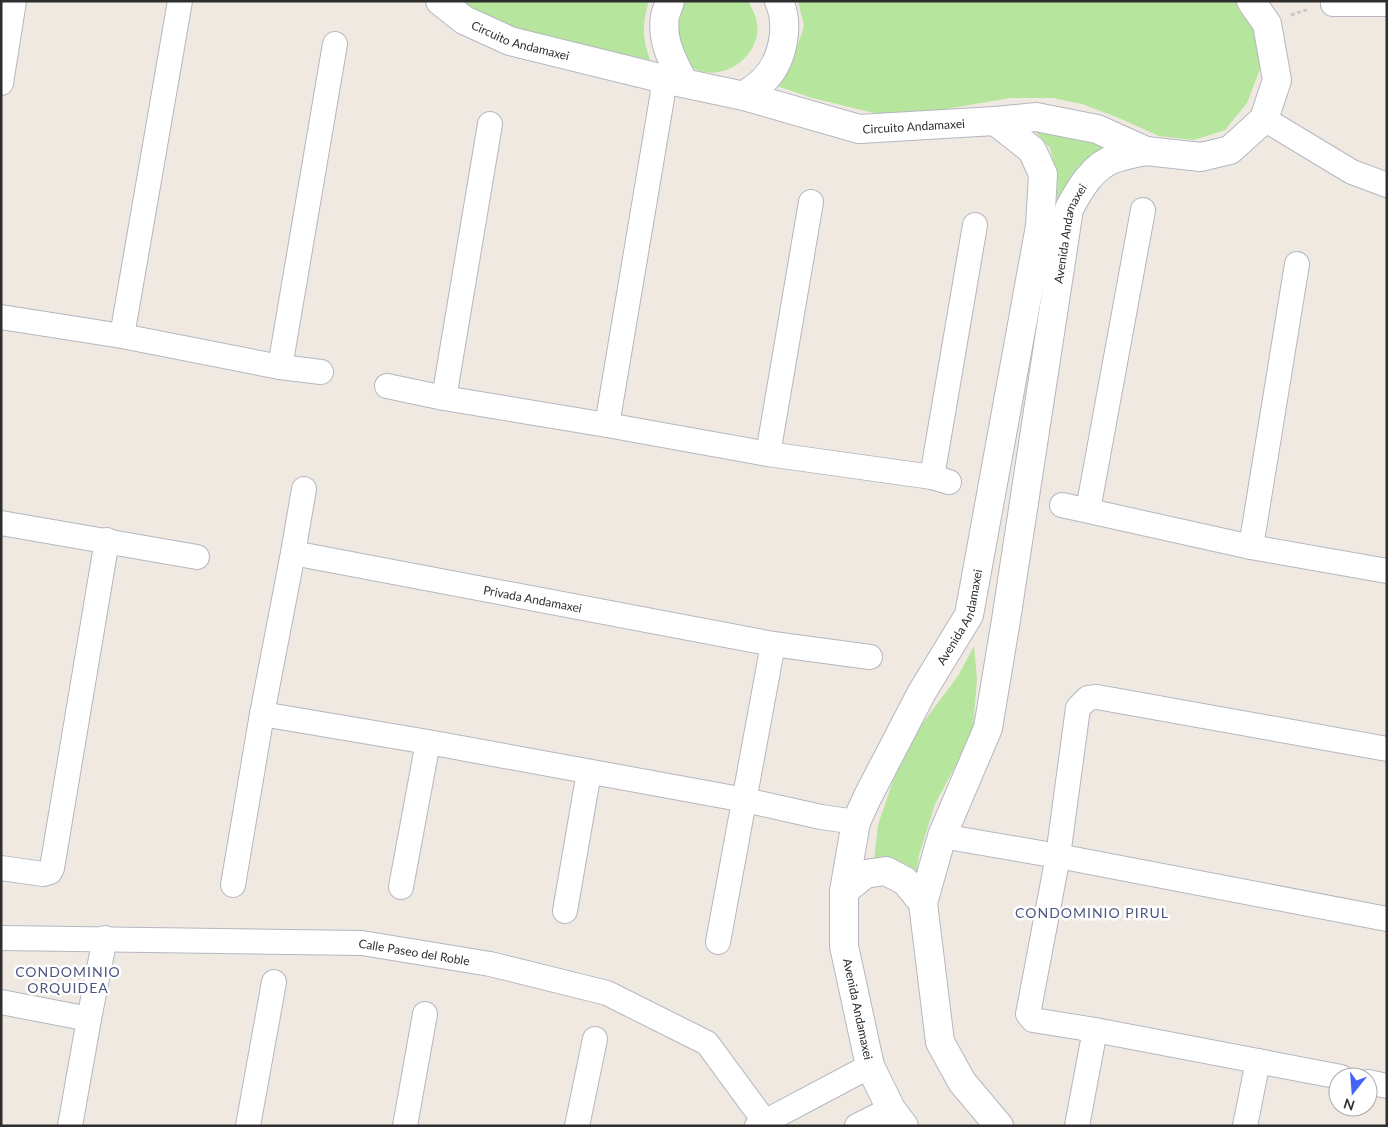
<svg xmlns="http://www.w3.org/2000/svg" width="1388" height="1127" viewBox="0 0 1388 1127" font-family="Lato,sans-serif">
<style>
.green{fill:#b6e59e}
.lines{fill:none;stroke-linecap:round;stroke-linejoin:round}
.minor-casing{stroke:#b4b7c1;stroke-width:26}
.tertiary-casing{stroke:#b4b7c1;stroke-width:30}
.path{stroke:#c9c9c9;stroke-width:3;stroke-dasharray:4 2.5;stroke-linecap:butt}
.minor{stroke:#fff;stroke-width:24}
.tertiary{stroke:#fff;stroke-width:28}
.labels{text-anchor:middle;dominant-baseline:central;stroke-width:5;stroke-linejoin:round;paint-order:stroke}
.street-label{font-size:12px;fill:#2e2e2e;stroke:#fff}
.neighbourhood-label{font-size:14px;letter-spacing:1px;fill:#4d5680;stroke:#fff}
</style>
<rect width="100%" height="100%" fill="#efe9e1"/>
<g class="green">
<path d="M455 1H649C642 26 642 35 650 60L575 45 503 24Z"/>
<path d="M678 1H748C754 11 759 22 757 34 752 65 714 84 688 65 684 62 680 57 677 54Z"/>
<polygon points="798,1 1235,1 1258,31 1262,64 1247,103 1225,130 1194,140 1159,136 1119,118 1082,104 1053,98 1011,98 915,114 874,113 812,98 774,85 793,59 804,26"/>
<polygon points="1034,130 1069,135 1095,143 1109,152 1056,206 1058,179 1050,148"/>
<polygon points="974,646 977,679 973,728 956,765 935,804 919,855 915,885 873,869 878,825 894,778 922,724 958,676"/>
</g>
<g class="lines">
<g class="minor-casing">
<g id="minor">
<polyline points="1333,4 1387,4"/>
<polyline points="1,83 14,1"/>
<polyline points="1264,119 1352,172 1387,185"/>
<polyline points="1,317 122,336 280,367 321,372"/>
<polyline points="122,336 180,1"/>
<polyline points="280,367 335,44"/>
<polyline points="387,386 444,398 607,425 768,454 932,477 949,482"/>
<polyline points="444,398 490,124"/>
<polyline points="607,425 662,98 664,79"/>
<polyline points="768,454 811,202"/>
<polyline points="932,477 975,225"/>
<polyline points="1062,505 1251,547 1387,571"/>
<polyline points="1088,510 1143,210"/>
<polyline points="1,523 197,557"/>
<polyline points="1251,547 1297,264"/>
<path id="s1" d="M293 553 773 644 718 942"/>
<polyline points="773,644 870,657"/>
<polyline points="262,714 428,742 745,800 821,817 856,822"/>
<polyline points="942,836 1058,856 1387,919"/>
<polyline points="1,868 43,874 50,872 52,868 107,540"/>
<polyline points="233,885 262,714 293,553 304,489"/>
<polyline points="401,887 428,742"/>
<polyline points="565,911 589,772"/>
<path id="s2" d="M1 938 362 943 490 964 607 993 707 1043 768 1126"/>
<polyline points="1,1002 89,1019"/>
<polyline points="1341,1077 1095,1030 1033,1020 1028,1014 1029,1009 1058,856 1078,708 1088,698 1097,697 1387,749"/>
<polyline points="1368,1082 1387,1086"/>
<polyline points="70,1126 89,1019 105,938"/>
<polyline points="248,1126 274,982"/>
<polyline points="405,1126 425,1014"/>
<polyline points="577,1126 595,1039"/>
<polyline points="757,1126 870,1066"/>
<polyline points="857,1126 891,1109"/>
<polyline points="1077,1126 1095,1030"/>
<polyline points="1245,1126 1258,1061"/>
</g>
</g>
<g class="tertiary-casing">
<g id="tertiary">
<path id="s3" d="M440 1 464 20 510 41 664 79 744 96 859 129 995 121 1036 117 1097 129 1146 151 1201 157 1230 150 1264 119 1277 80 1267 24 1251 1"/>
<path d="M670 1C669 6 666 11 665 16 661 41 673 62 684 83"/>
<path d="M744 96C750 91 757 87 763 81 783 62 790 26 779 1"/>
<polyline points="844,891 865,874 886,871 905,881 923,903"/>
<path id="s4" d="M904 1126 891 1109 870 1066 844 946V891L856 822 868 796 922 692 969 615 1040 226 1043 174 1032 150 995 121"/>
<path id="s5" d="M999 1126 962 1082 940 1042 923 903 942 836 988 728 1006 620 1069 209C1079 190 1093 165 1116 158 1126 155 1136 153 1146 151"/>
</g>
</g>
<polyline class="path" points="1291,15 1309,9"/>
<use href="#minor" class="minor"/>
<use href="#tertiary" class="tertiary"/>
</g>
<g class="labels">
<g class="street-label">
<text stroke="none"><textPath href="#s3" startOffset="91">Circuito Andamaxei</textPath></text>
<text stroke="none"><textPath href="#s3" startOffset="496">Circuito Andamaxei</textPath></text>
<text stroke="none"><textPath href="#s5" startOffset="932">Avenida Andamaxei</textPath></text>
<text stroke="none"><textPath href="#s1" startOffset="244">Privada Andamaxei</textPath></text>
<text stroke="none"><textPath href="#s4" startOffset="548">Avenida Andamaxei</textPath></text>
<text stroke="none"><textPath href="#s2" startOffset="414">Calle Paseo del Roble</textPath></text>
<text transform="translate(858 1009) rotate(78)">Avenida Andamaxei</text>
</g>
<g class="neighbourhood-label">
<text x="1092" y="912">CONDOMINIO PIRUL</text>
<text x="68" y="971">CONDOMINIO<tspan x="68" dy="16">ORQUIDEA</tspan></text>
</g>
</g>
<rect width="1388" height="1127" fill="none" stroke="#2e2e2e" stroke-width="5"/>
<g transform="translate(1353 1092) rotate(197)"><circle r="24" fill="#ffffff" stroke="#ababab"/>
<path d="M0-4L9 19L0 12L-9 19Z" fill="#4264fb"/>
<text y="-8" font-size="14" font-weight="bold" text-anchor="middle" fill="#2e2e2e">N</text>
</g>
</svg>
